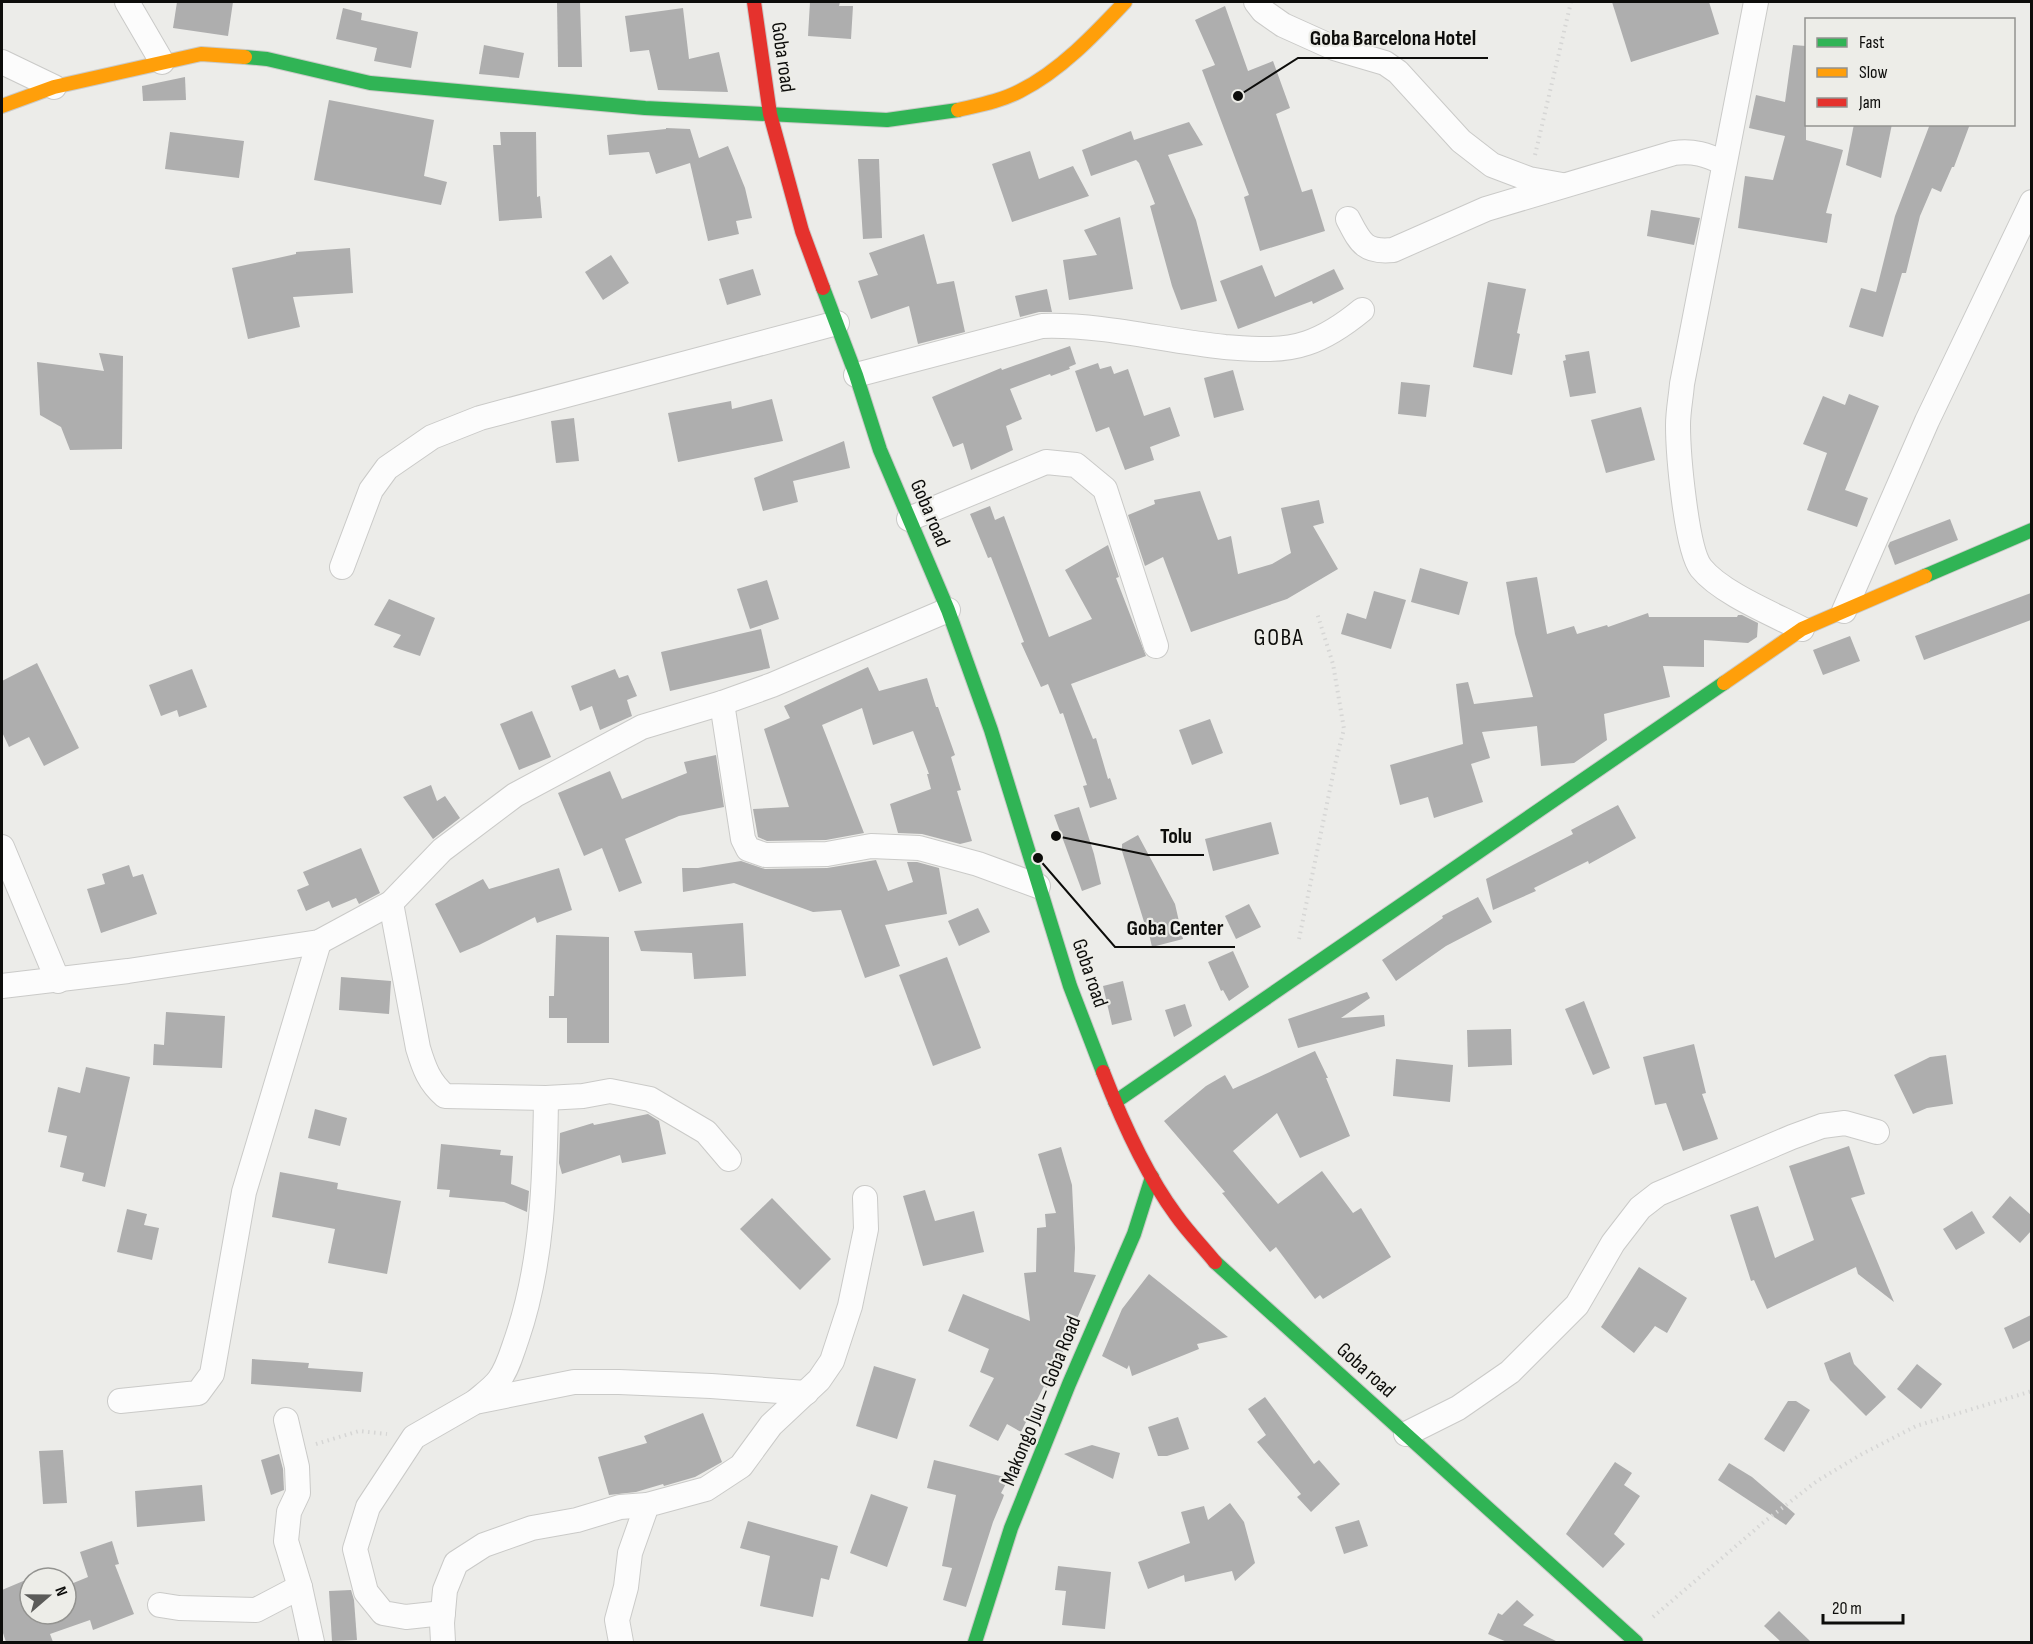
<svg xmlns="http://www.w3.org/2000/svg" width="2033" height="1644" viewBox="0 0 2033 1644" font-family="'Sofia Sans Condensed',sans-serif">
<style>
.building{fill:#aeaeae}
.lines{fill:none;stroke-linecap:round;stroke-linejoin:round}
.street-casing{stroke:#cacac8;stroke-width:26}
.fast-casing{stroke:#cacac8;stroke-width:16}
.slow-casing{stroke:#cacac8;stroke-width:16}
.jam-casing{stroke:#cacac8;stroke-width:16}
.path{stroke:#d6d6d5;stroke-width:4;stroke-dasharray:1.5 4.5;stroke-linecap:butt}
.street{stroke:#fcfcfc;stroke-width:24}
.fast{stroke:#30b455;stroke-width:14}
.slow{stroke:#ff9f0a;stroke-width:14}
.jam{stroke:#e5322d;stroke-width:14}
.labels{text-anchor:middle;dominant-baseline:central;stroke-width:4.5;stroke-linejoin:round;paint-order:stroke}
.street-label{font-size:21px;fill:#0d0d0b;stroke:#edede8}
.quarter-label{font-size:24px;letter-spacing:1.5px;fill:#0d0d0b;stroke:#edede8}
.leader{fill:none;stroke:#0d0d0b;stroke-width:2}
.callout-dot{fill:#0d0d0b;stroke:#edede8;stroke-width:2}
.callout-label{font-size:22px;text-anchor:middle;font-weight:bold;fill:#0d0d0b;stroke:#edede8;stroke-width:4.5;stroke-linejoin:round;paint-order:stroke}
</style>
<rect width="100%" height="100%" fill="#ecece9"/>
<g class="building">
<polygon points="177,2 233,2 228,36 173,28"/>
<polygon points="557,2 580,2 582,67 558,67"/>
<polygon points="810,2 840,2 839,6 853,6 851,39 808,36"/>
<polygon points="1612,2 1709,2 1719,34 1631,62"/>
<polygon points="1225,6 1248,71 1273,61 1290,108 1276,114 1302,192 1312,189 1325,231 1260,251 1244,197 1249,195 1202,70 1215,65 1195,20"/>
<polygon points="343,8 362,13 361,20 418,32 411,68 374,61 377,48 336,39"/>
<polygon points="683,8 689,59 719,52 728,92 658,90 649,50 630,52 625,16"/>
<polygon points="484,45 524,53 519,78 479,74"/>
<polygon points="1793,45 1806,46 1806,140 1843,150 1826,213 1832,214 1827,243 1738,228 1745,176 1773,180 1785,136 1749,128 1756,95 1785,102"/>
<polygon points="185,77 186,100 143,101 142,86"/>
<polygon points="329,100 434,120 424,176 447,182 441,205 314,180"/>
<polygon points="1189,122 1203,145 1168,155 1196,220 1217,301 1181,310 1172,286 1150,206 1155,204 1139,163 1136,160 1091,176 1082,150 1131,131 1134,140"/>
<polygon points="1854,124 1892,124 1881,178 1846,165"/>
<polygon points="1930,124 1970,124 1954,167 1952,167 1941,192 1932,188 1920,216 1906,273 1902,273 1883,337 1849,327 1861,288 1876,292 1895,216"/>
<polygon points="666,128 690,129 699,158 728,146 745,188 752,218 736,221 739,234 708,241 690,163 656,174 649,152 609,155 607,135 666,129"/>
<polygon points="170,132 244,141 239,178 165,169"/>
<polygon points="500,132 536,132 537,197 540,196 542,218 499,221 493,145 501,145"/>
<polygon points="1030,151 1039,179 1073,166 1089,196 1012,222 992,164"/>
<polygon points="858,159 879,159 882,238 863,239"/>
<polygon points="1651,210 1700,218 1694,245 1647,236"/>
<polygon points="1120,217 1133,289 1069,300 1063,260 1097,255 1084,230"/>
<polygon points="924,234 937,284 954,281 965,332 918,344 909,306 871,319 858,281 878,275 869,253"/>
<polygon points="350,248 353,293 293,297 300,327 248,339 232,268 296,254 296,252"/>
<polygon points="611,255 629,283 603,300 585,272"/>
<polygon points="1262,265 1275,297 1334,269 1344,289 1313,304 1312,301 1238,329 1220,281"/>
<polygon points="753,269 761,295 727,305 719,279"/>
<polygon points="1488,282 1526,289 1517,333 1520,334 1512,375 1473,367"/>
<polygon points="1047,289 1052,312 1039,312 1020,317 1015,296"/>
<polygon points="1070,346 1076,364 1069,367 1070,369 1051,376 1050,374 1010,389 1022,419 1006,426 1013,450 971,470 963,443 953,447 932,397 1001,368 1002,370"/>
<polygon points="1589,351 1596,393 1570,397 1563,361 1566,360 1565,355"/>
<polygon points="99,353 123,356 122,449 70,450 61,427 40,415 37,362 104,371"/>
<polygon points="1098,363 1100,369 1111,366 1114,374 1128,369 1144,416 1170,407 1180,436 1150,447 1154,460 1125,470 1109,427 1096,432 1075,371"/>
<polygon points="1233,370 1244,410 1214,418 1204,378"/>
<polygon points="1401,382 1430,385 1426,417 1398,414"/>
<polygon points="1849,394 1879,406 1845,490 1868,498 1857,527 1807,510 1827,453 1803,444 1823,396 1845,405"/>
<polygon points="772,399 783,441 678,462 668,413 731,401 732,409"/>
<polygon points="1641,407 1655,460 1606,473 1591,420"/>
<polygon points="574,418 579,461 556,463 551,421"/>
<polygon points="844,441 850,468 793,481 798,502 763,511 754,478"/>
<polygon points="1200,491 1218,540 1231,536 1238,574 1272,564 1291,553 1281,508 1319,500 1324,523 1313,526 1338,569 1287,599 1191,632 1163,557 1145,566 1128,515 1155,504 1154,500"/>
<polygon points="990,506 995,520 1004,516 1049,637 1092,619 1065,570 1108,545 1119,577 1116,578 1146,656 1071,684 1093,739 1096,738 1108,779 1110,778 1117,799 1090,808 1083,786 1087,785 1063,713 1060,714 1048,684 1041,687 1021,643 1024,642 991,557 988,558 970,514"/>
<polygon points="1950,519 1958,540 1895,565 1888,546 1890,542"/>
<polygon points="1420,568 1468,582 1459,615 1411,602"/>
<polygon points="1537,577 1547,634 1574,626 1577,634 1607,625 1608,627 1648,613 1649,617 1737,617 1738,615 1742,615 1758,623 1757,637 1748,643 1704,640 1704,667 1663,666 1670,697 1604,714 1607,740 1574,763 1541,766 1537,726 1482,732 1490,758 1471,764 1483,802 1434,818 1428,797 1400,805 1390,765 1463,744 1456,684 1468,682 1474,704 1533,697 1515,634 1506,582"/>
<polygon points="767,580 779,619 750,629 737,589"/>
<polygon points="1374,591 1406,600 1391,649 1341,634 1347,613 1366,619"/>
<polygon points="2031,593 2031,620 1924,660 1915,636"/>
<polygon points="389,599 435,618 420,656 393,647 401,635 374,625"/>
<polygon points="761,629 770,668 670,691 661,652"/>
<polygon points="1850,636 1860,661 1823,675 1813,650"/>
<polygon points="37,663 79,748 44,766 29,737 9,747 2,732 2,681"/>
<polygon points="868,667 879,691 927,678 936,707 938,707 955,755 951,757 961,790 957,791 972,841 960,844 922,834 898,833 890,804 931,789 927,774 929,774 913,731 873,745 862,708 822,725 864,833 826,840 767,841 758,837 753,809 789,807 764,729 790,718 784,706"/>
<polygon points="192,669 207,707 179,717 177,710 161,716 149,685"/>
<polygon points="615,669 619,678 628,675 637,696 627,700 632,716 600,730 592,706 580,711 571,686"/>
<polygon points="532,711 551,757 519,770 500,724"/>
<polygon points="1210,719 1223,753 1192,765 1179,730"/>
<polygon points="716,755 724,807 679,816 625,839 642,883 619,892 602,848 584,856 558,793 610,771 622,799 687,773 684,762"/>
<polygon points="431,785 437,801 445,796 460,818 433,839 403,797"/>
<polygon points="1618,805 1636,838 1589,864 1588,861 1534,888 1536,891 1493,910 1486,879 1573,834 1571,830"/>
<polygon points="1079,807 1094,854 1101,884 1082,891 1054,815"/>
<polygon points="1271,822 1279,854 1213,871 1205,839"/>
<polygon points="1138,835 1175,904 1183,939 1152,947 1147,925 1145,925 1122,851 1122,844"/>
<polygon points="361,848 380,893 359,904 356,898 332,908 329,901 306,911 297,890 309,885 303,872"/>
<polygon points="876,860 888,891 913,882 907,862 917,862 939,868 947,914 885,925 900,966 865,978 841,910 813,912 734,883 683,892 682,868 698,868 741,861 765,869 827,868"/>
<polygon points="129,865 133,877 143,874 157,914 101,933 87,889 105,884 102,874"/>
<polygon points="559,868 572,910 537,923 535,917 479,945 460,953 435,904 483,879 489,889"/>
<polygon points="1478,897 1492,922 1446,946 1396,981 1382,960 1443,918 1442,916"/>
<polygon points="1249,904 1261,927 1236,939 1225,916"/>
<polygon points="978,908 990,932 959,946 948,921"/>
<polygon points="743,923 746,976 694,979 692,953 641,951 634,931"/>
<polygon points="556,935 609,937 609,1043 567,1043 567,1018 549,1018 549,996 554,996"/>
<polygon points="1233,951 1249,987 1229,1001 1223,990 1221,991 1208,962"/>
<polygon points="947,957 981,1048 933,1066 899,975"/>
<polygon points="341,977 391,981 389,1014 339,1010"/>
<polygon points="1123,981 1132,1020 1112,1025 1103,986"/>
<polygon points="1367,992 1370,998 1341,1018 1384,1015 1385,1026 1298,1048 1288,1019"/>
<polygon points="1584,1001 1610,1068 1593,1075 1565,1009"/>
<polygon points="1185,1004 1192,1026 1174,1037 1165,1010"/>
<polygon points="166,1012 225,1016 222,1068 153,1065 154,1044 164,1045"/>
<polygon points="1511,1029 1512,1065 1468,1067 1467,1030"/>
<polygon points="1694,1044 1706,1093 1702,1094 1718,1139 1683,1151 1666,1103 1655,1105 1643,1057"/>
<polygon points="1315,1051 1328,1078 1326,1078 1350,1136 1300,1158 1277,1113 1233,1151 1278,1204 1322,1171 1353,1213 1361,1208 1391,1257 1323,1299 1320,1295 1315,1299 1276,1247 1270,1252 1222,1193 1225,1192 1164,1121 1206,1086 1225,1075 1233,1089"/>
<polygon points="1946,1055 1953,1104 1927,1108 1913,1114 1894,1075 1930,1057"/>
<polygon points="1396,1059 1453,1065 1450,1102 1393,1096"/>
<polygon points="86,1067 130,1077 105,1187 82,1181 84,1173 60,1167 67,1136 48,1132 58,1087 80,1093"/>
<polygon points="315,1109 347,1118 340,1146 308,1138"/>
<polygon points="648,1114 659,1121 666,1154 622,1163 620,1155 562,1174 559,1163 560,1133 593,1123 594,1125"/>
<polygon points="441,1144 501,1150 500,1155 513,1156 511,1184 529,1191 527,1212 504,1202 449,1197 450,1190 437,1189"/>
<polygon points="1849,1146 1865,1194 1851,1198 1894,1302 1858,1274 1856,1267 1767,1309 1754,1280 1751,1281 1730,1215 1758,1206 1775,1258 1814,1240 1789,1166"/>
<polygon points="1061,1147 1072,1185 1075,1248 1074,1272 1096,1275 1047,1388 1044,1386 1021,1432 1007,1424 998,1441 969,1426 994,1378 980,1372 989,1349 948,1331 963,1294 1030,1321 1024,1273 1036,1272 1037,1228 1046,1227 1045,1214 1056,1213 1038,1154"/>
<polygon points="280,1172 338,1183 337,1189 401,1201 387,1274 328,1263 335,1229 272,1217"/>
<polygon points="925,1190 935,1221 974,1211 984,1252 923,1266 903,1196"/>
<polygon points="2010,1196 2031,1215 2031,1231 2020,1243 1992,1217"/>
<polygon points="772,1198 831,1259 800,1290 740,1229"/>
<polygon points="127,1209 147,1214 144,1225 159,1228 152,1260 117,1252"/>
<polygon points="1972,1211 1985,1233 1956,1250 1943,1229"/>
<polygon points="1639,1267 1687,1298 1667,1333 1655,1326 1634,1353 1601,1327"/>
<polygon points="1149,1274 1228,1337 1197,1344 1199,1349 1132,1376 1129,1365 1127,1369 1102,1356 1122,1309"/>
<polygon points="2031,1315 2031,1340 2013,1349 2004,1328"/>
<polygon points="1850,1352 1854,1364 1886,1397 1866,1416 1830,1380 1824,1363"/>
<polygon points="252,1359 309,1363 308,1368 363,1372 361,1392 251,1384"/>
<polygon points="1917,1364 1942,1384 1921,1409 1897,1389"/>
<polygon points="874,1366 916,1379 897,1439 856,1426"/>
<polygon points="1265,1397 1314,1464 1319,1460 1340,1484 1311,1512 1297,1497 1301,1494 1257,1442 1266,1435 1248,1409"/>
<polygon points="1788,1401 1796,1401 1810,1410 1784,1452 1764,1439"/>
<polygon points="703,1413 722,1462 695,1477 664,1486 663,1484 636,1492 609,1495 598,1457 647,1443 644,1436"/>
<polygon points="1178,1417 1189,1449 1167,1456 1158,1456 1148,1427"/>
<polygon points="1092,1445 1120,1453 1113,1479 1064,1454"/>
<polygon points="63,1450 67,1503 43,1504 39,1451"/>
<polygon points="279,1454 283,1469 284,1490 271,1495 261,1460"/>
<polygon points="934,1460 1009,1478 1001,1493 1004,1495 1003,1498 993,1522 966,1607 943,1600 952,1568 942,1566 956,1495 927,1488"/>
<polygon points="1615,1462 1632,1473 1624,1485 1640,1496 1614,1534 1625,1544 1603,1568 1566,1534"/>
<polygon points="1729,1463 1752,1477 1795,1514 1786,1525 1718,1480"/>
<polygon points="202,1485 205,1521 137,1527 135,1491"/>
<polygon points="871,1494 908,1507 887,1567 850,1553"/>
<polygon points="1230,1503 1244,1522 1255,1563 1235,1581 1232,1571 1185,1582 1184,1575 1148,1589 1138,1562 1190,1543 1181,1512 1204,1506 1208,1520"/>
<polygon points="1359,1520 1368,1546 1344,1554 1335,1527"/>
<polygon points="748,1521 838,1546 829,1580 821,1578 813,1617 760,1606 770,1556 740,1548"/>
<polygon points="112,1541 119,1564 115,1565 134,1614 93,1630 90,1620 50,1634 53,1642 6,1642 2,1630 2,1590 28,1579 30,1585 30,1614 66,1614 66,1586 88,1577 80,1552"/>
<polygon points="1058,1566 1111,1572 1105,1629 1062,1625 1066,1591 1055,1590"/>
<polygon points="351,1590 354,1600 357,1640 332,1641 329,1591"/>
<polygon points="1517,1600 1534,1615 1523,1625 1558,1642 1507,1642 1488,1634 1498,1613 1502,1615"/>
<polygon points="1779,1611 1811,1642 1781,1642 1764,1626"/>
</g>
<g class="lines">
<g class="street-casing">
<g id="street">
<polyline points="127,2 162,62"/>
<polyline points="1256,2 1263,11 1283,25 1334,48 1385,63 1398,72 1461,141 1492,165 1529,179 1562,185"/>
<path d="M1756 2 1682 384C1681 397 1678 411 1678 425 1678 452 1686 549 1701 568 1721 593 1773 614 1802 629"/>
<polyline points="2,62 54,87"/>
<path d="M1348 219C1360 242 1364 253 1393 250L1486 209 1674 153C1693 150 1707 155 1724 163"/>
<path d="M856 375 1042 326C1104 324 1164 341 1225 347 1253 349 1281 352 1307 343 1328 336 1345 324 1362 310"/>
<polyline points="909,519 1046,462 1076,465 1105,489 1156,646"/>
<polyline points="342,567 371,490 387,468 432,437 480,418 837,323"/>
<polyline points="1844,611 1927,421 2032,202"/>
<polyline points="722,703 743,839 748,849 765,855 827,854 871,846 919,848 978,864 1038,886"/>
<polyline points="2,847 58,981"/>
<path d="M391 903 418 1048C424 1068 429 1082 445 1096L546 1098 583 1096 610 1091 650 1099 706 1132 729 1159"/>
<polyline points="2,986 128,971 319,942 391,903 442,850 515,795 642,727 722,703 772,685 948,610"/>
<polyline points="120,1401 198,1393 212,1374 244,1192 319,942"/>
<path d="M475 1402C483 1395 493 1388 499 1380 508 1368 512 1352 517 1338 543 1262 545 1178 546 1098"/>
<polyline points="286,1420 297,1467 298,1493 289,1512 286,1541 300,1587 312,1642"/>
<polyline points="1406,1434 1458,1408 1510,1372 1577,1305 1613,1243 1640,1208 1658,1194 1792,1137 1822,1126 1845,1123 1877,1132"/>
<polyline points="160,1605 179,1608 256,1610 300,1587"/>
<polyline points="443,1613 406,1617 383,1613 366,1592 355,1549 368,1507 414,1437 475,1402 574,1382 619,1382 711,1386 806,1393"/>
<polyline points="443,1642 442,1623 445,1590 456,1563 484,1545 532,1528 577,1520 620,1507 647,1505"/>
<polyline points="621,1642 617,1620 626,1587 630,1553 647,1505 706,1489 741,1466 771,1425 819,1380 832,1361 850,1306 866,1229 865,1198"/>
</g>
</g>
<g class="fast-casing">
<g id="fast">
<polyline points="245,57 267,59 370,83 645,108 887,120 958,110"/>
<polyline points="823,288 856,375 880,450 948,610 991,730 1070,986 1103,1072"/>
<polyline points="1925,576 2032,530"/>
<polyline points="1115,1102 1724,683"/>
<polyline points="1215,1262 1636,1642"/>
<polyline points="975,1642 1011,1528 1069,1384 1134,1234 1152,1177"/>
</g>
</g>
<g class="slow-casing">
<g id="slow">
<polyline points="2,106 54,87 201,54 245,57"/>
<path d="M958 110C979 105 1001 101 1020 91 1060 71 1094 35 1125 2"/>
<polyline points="1724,683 1802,629 1925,576"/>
</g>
</g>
<g class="jam-casing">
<g id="jam">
<polyline points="754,2 770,114 802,231 823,288"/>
<path d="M1103 1072C1122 1121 1145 1173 1176 1215 1188 1232 1202 1246 1215 1262"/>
</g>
</g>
<g class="path">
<polyline points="1535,155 1571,2"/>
<polyline points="1299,939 1336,760 1344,729 1333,664 1317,613"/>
<polyline points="316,1444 359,1431 387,1434"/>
<polyline points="1653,1617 1764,1522 1817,1481 1862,1454 1916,1426 2032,1391"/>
</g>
<use href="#street" class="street"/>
<use href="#fast" class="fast"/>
<use href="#slow" class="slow"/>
<use href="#jam" class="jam"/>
</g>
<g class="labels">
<g class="street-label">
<text transform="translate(783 57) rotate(82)">Goba road</text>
<text transform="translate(930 513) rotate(67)">Goba road</text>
<text transform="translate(1090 973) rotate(71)">Goba road</text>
<text transform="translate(1366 1370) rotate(42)">Goba road</text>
<text transform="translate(1041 1401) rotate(-68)">Makongo Juu – Goba Road</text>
</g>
<g class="quarter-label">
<text x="1279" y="637">GOBA</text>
</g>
</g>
<path class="leader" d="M1238 96L1298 58H1488M1056 836L1148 855H1204M1038 858L1115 947H1235"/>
<g class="callout-dot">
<circle cx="1238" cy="96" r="6"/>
<circle cx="1056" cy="836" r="6"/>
<circle cx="1038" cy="858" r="6"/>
</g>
<g class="callout-label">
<text x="1393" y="45">Goba Barcelona Hotel</text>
<text x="1176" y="843">Tolu</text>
<text x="1175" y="935">Goba Center</text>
</g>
<rect width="2033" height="1644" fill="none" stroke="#0d0d0b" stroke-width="6"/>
<rect x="1805" y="18" width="210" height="108" fill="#edede8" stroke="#939390" stroke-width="1.5"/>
<rect x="1817" y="38" width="30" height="9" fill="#30b455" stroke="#939390" stroke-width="1.5"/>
<text x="1859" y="48" font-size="18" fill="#0d0d0b">Fast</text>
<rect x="1817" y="68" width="30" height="9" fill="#ff9f0a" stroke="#939390" stroke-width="1.5"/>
<text x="1859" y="78" font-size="18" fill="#0d0d0b">Slow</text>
<rect x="1817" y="98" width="30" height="9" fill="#e5322d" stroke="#939390" stroke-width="1.5"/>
<text x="1859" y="108" font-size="18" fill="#0d0d0b">Jam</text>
<g transform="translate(48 1596) rotate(70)"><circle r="28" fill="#edede8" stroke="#939390" stroke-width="1.5"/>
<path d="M0-4.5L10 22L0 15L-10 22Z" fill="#5b5b59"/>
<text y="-9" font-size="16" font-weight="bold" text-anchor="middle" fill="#0d0d0b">N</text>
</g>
<path d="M1823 1614v9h80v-9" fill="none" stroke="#0d0d0b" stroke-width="3"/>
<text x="1832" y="1614" font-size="18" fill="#0d0d0b" stroke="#edede8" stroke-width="4.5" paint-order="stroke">20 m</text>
</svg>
